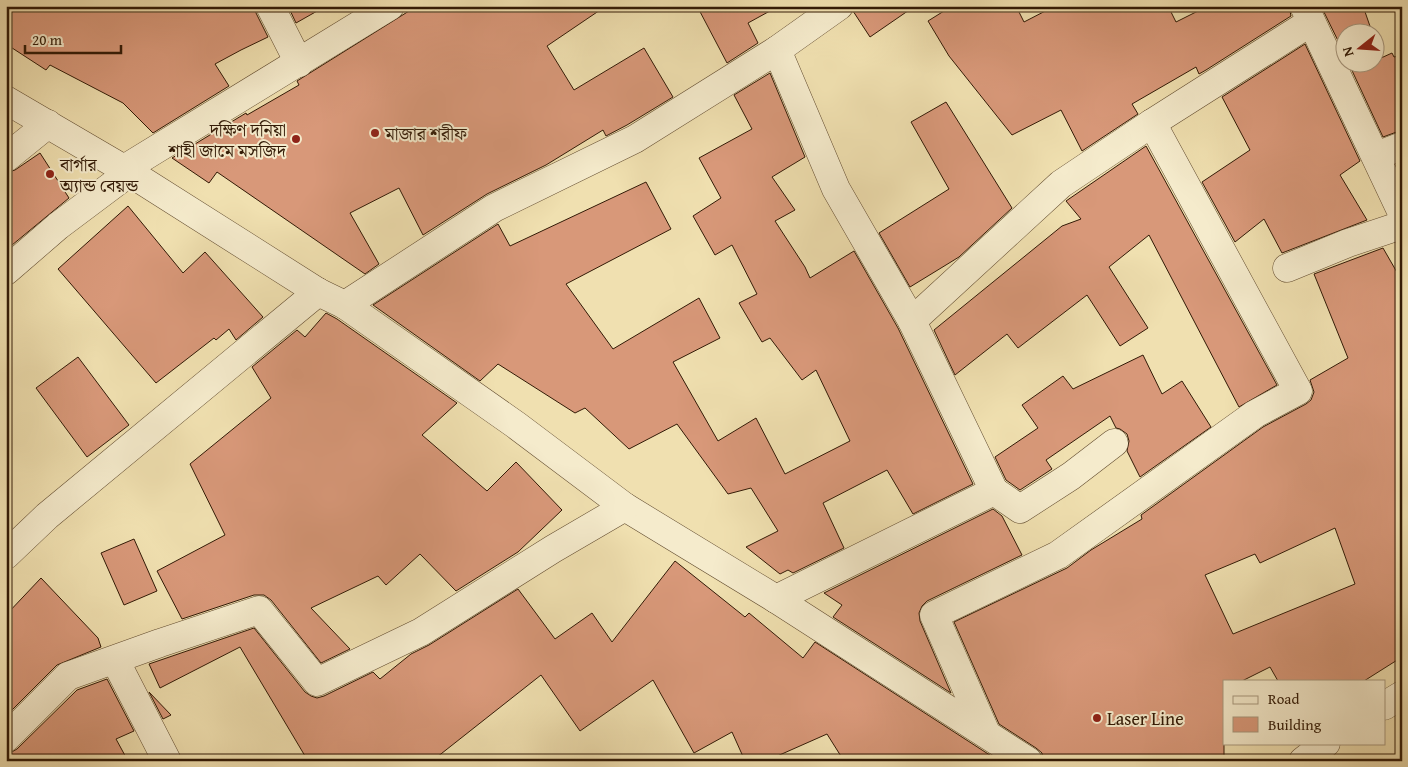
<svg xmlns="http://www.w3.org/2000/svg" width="1408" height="767" viewBox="0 0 1408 767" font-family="'Gentium Book Plus','Noto Serif Bengali',serif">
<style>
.building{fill:#d89879;stroke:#321a06;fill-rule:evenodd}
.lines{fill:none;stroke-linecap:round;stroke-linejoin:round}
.minor-casing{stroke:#624c30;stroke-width:29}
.minor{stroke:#f5ebcc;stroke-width:28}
.poi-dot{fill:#8f2418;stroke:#f5ebcc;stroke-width:2}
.labels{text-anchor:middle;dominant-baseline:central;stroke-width:4;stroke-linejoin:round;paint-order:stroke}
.poi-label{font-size:18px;fill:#321a06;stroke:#f5ebcc;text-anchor:start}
</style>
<rect width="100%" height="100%" fill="#f0e0b0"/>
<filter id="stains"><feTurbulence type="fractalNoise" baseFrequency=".004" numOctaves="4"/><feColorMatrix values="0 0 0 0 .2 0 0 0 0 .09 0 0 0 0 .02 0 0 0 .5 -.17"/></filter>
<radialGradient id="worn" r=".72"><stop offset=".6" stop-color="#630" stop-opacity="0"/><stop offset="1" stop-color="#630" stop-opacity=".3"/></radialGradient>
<g class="building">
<polygon points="6,6 255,6 256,13 268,37 241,50 215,64 229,86 153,133 123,103 50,65 46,70 6,44"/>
<polygon points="288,6 326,6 296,23"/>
<polygon points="417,6 606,6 547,46 574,90 644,48 673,97 627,125 606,136 603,130 546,165 487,194 423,235 399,188 350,213 379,264 365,274 217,172 209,183 172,158 246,113 247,115 299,85 297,81"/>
<polygon points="697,6 779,6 748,23 758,43 727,63"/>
<polygon points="854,6 915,6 870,37 853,11"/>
<polygon points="952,6 1016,6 1024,22 1055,6 1168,6 1176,22 1208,6 1289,6 1291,16 1206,70 1199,74 1196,67 1132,104 1138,114 1082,151 1061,110 1012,135 949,56 928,21"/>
<polygon points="1321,6 1363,6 1372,32 1346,32 1346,57"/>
<polygon points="1376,43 1381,58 1392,53 1394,57 1402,55 1402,130 1383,137 1348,62 1376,62"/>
<polygon points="1305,44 1360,161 1340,175 1367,220 1282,253 1264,219 1235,242 1202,182 1250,150 1222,97"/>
<polygon points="770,73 805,157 772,177 795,210 775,221 805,267 810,278 854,251 898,328 973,484 913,514 887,470 823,503 844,548 793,573 788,570 780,574 746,547 778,531 751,488 728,494 677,424 629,449 585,408 575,413 498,364 480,381 373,305 498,224 510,246 646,182 671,229 566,284 613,349 699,298 720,338 673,362 718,441 756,418 785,474 850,441 816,370 802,380 770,338 762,342 739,303 757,294 732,245 715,255 693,216 721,198 699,158 752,129 734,95"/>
<polygon points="946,102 1012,208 959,257 910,287 879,233 949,189 911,122"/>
<polygon points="1146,146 1277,385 1239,407 1149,235 1109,267 1148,328 1120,346 1087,295 1018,348 1007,334 955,375 934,330 1062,226 1081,219 1066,201"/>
<polygon points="40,153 69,198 6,250 6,173 15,170"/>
<polygon points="128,206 183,273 205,252 263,317 236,340 229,329 216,340 214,338 156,383 58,269"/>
<path d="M1383 248 1402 281V657L1364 681H1278L1270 667 1242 681H1224V761H1043L1042 753 1036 748 999 724 954 622 1067 568 1091 550 1142 519 1141 515 1263 427 1306 404 1311 400 1314 392 1310 380 1348 358 1314 274ZM1335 528 1355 584 1233 634 1205 575 1255 554 1260 563Z"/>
<polygon points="326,313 337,319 457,403 422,435 487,491 516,462 562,510 518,552 456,591 420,554 386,585 378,576 311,608 350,649 321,663 271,600 264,595 254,595 182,619 157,571 225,535 190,464 271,398 252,367 297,330 305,337"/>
<polygon points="1143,355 1162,394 1182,381 1211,427 1140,477 1127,451 1129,441 1127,434 1120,429 1116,428 1110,416 1046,460 1052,469 1020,490 1006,480 995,457 1038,428 1022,405 1063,376 1073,389"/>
<polygon points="78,357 129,425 87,457 36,388"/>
<polygon points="993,509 1002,516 1022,555 927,601 922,606 919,613 920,621 951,693 833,617 842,605 824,593"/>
<polygon points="134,539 157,591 124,605 101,553"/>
<polygon points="675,561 745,617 749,613 803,658 815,642 999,761 844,761 827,734 766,761 745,761 732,732 694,753 653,680 580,731 541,675 432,761 308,761 240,647 160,688 149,664 254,628 305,692 311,696 317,698 324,696 373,672 380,679 411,654 429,645 518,589 555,639 592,613 612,642"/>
<polygon points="41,578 98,638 101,647 57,665 6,716 6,615"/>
<polygon points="107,679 134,731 116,739 128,761 6,761 6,753 10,753 17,749 77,690"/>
<polygon points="149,692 171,715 163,719"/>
</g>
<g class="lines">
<g class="minor-casing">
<g id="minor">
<polyline points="270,6 299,63"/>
<polyline points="1304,6 1402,213"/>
<polyline points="777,50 839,6"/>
<polyline points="6,100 124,169 318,292 345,305 516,425 625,507 776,599 1028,761"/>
<polyline points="1376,156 1402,146"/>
<polyline points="6,158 48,124"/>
<polyline points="124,169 390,6"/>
<polyline points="1287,268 1348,243 1402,225"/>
<polyline points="6,271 58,226 130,172"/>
<polyline points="345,305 494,208 635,139 777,50 836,189 912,321 1061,184 1152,123 1311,22"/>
<polyline points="994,491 1020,509 1071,476 1114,443"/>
<polyline points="6,555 47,516 318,292"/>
<polyline points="776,599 994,491 912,321"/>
<polyline points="115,660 167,761"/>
<polyline points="1384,706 1402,695"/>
<polyline points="986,733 934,615 1058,555 1255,414 1298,391 1152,123"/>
<polyline points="6,738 68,676 160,643 259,610 317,682 421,632 553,549 625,507"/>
<polyline points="1303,761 1326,743"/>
</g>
</g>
<use href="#minor" class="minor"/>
</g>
<g class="poi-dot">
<circle cx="375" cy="133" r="5"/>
<circle cx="296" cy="139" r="5"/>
<circle cx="50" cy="174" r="5"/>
<circle cx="1097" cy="718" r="5"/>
</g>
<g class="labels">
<g class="poi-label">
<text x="286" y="129" text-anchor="end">দক্ষিণ দনিয়া<tspan x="286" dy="21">শাহী জামে মসজিদ</tspan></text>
<text x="385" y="133">মাজার শরীফ</text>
<text x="60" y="164">বার্গার<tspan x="60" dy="21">অ্যান্ড বেয়ন্ড</tspan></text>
<text x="1107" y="718">Laser Line</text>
</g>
</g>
<rect width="1408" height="767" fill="none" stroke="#f0e0b0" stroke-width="25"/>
<rect x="8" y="8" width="1393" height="752" fill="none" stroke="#321a06" stroke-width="2.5"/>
<rect x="12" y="12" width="1383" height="742" fill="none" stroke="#321a06"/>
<rect x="1223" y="680" width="162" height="65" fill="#f5ebcc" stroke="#a7977d"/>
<rect x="1233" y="696" width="25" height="8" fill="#f5ebcc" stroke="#a7977d"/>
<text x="1268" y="704" font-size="15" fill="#321a06">Road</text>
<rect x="1233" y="717" width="25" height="15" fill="#d89879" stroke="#a7977d"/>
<text x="1268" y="730" font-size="15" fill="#321a06">Building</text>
<g transform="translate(1360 48) rotate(253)"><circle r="24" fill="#f5ebcc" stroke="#a7977d"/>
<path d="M0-4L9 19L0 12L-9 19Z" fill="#8f2418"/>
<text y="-8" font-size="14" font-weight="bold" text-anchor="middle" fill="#321a06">N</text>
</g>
<path d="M25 45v8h96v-8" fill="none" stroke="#321a06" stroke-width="2.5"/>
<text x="32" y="45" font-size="15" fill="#321a06" stroke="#f5ebcc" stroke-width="4" paint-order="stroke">20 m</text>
<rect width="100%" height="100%" filter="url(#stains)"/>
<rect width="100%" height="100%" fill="url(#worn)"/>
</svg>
